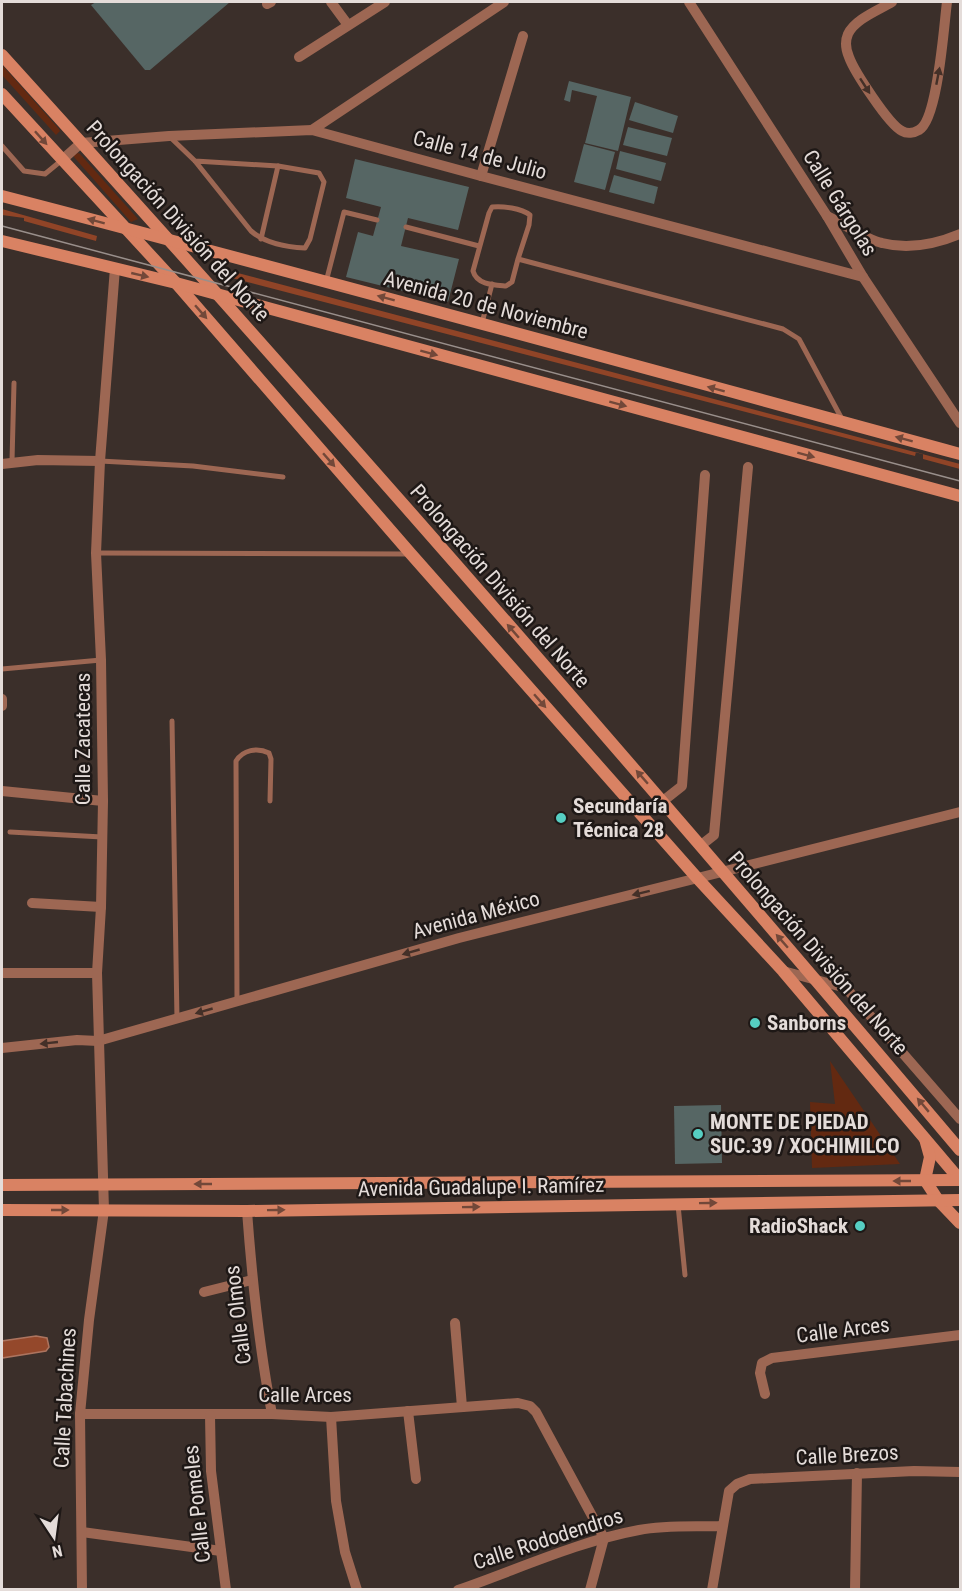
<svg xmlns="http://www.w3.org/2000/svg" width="962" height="1591" viewBox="0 0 962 1591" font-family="'Roboto Condensed',sans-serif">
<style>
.green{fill:#632911}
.forest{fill:#904427}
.water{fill:#94482b;stroke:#ac745f;stroke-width:1.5}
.building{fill:#566664}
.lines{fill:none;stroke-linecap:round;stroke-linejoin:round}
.service{stroke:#9d6753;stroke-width:5}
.minor{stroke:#9d6753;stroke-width:10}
.secondary{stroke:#d98263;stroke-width:12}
.tram{stroke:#998f8b;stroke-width:1.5}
.oneway{fill:#443028}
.oneway2{fill:#724839}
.poi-dot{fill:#56cec2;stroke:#1e1816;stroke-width:2}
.labels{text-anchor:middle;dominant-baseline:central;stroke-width:5;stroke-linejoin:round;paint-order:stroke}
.street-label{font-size:21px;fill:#e4dcd9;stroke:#1e1816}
.poi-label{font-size:21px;font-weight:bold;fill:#e4dcd9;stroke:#1e1816;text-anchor:start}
</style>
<rect width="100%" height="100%" fill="#3b2f2a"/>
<g class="green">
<polygon points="2,65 59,129 60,131 56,135 2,75"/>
<polygon points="78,153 80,154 138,219 131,222 74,157 74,155"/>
<polygon points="830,1061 900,1164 812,1168 810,1102 835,1104"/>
</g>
<g class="forest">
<polygon points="2,209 97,236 96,241 24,221 24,218 2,215"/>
<polygon points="234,272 960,464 960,469 923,459 923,454 916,452 915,456 232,278"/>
</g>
<polygon class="water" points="36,1336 47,1338 49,1347 46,1351 2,1358 2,1341"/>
<g class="building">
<polygon points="96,2 230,2 150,70 145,70 91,5"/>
<polygon points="569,81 631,97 618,151 585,143 597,96 572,90 570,102 564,100"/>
<polygon points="635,102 678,116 673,133 629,120"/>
<polygon points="628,127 672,138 667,156 623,145"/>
<polygon points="584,144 615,152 605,190 574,182"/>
<polygon points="620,151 666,163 661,181 616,169"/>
<polygon points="355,159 469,187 458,230 408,218 401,246 459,259 448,302 346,277 358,232 373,236 381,207 346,198"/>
<polygon points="614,175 658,187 654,204 609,192"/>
<polygon points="721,1105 722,1163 675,1164 674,1106"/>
</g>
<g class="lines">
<g class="service">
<path d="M170 137 195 161 251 231C265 243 286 247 305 248L310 239 324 182 319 173 278 166 195 161"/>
<polyline points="2,146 24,171 45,174 62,160"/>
<polyline points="406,227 479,246"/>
<polyline points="261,239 278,166"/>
<path d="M518 259 529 225 530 215C521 208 503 206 492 207L489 213 473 271C477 285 494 285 506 286L512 282 518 259 783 329 799 339 843 421"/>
<polyline points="326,282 344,212 377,220"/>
<polyline points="482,323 492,284"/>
<polyline points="12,461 14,383"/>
<polyline points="100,461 193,466 283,477"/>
<polyline points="96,553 410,554"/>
<polyline points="2,669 101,660"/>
<polyline points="172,721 177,1019"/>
<polyline points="10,832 102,837"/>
<path d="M237 1001 236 761C243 750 257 747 269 753L271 759 270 801"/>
<polyline points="678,1205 685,1275"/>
</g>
<g class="minor">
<polyline points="331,2 348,25"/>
<polyline points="689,2 827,216 863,277 960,423"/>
<path d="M892 2C879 10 855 19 848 34 845 41 846 50 849 57 854 71 889 125 902 131 907 134 914 133 919 130 938 120 944 24 947 2"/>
<polyline points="267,4 271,2"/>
<polyline points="299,57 385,2"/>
<polyline points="312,130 504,2"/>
<polyline points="62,160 81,143 169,136 312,130 481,176 863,277"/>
<polyline points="481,176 523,36"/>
<path d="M827 216C842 223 867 240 882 243 909 250 936 244 960 234"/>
<polyline points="2,464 38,460 100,461"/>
<polyline points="2,699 2,706"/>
<polyline points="2,791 103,801"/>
<polyline points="663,801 682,786 705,475"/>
<polyline points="700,846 714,835 748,467"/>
<polyline points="32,903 101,907"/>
<polyline points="783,971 846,988 960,1119"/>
<polyline points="2,973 97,973"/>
<polyline points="2,1048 77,1040 98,1041 459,938 960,812"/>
<path d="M247 1211C252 1279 259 1347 272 1414"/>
<polyline points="204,1292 252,1280"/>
<polyline points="455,1323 462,1407"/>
<polyline points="765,1394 760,1373 762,1363 772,1358 960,1335"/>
<polyline points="408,1411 416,1479"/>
<polyline points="80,1414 272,1414 331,1417 518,1403 530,1406 536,1412 604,1538 590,1590"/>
<polyline points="210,1415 211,1471 226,1590"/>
<polyline points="331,1417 336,1501 345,1552 357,1590"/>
<polyline points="82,1532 221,1551"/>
<polyline points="82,1590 80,1414 89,1320 104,1210 97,973 101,907 103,801 101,660 96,553 100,461 115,268"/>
<path d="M458 1590C516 1570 579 1541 639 1530 666 1525 694 1527 722 1526"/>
<polyline points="712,1590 729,1491 737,1484 750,1479 914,1471 960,1472"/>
<polyline points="855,1590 857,1473"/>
</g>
<g class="secondary">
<path d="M2 55C328 414 647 780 960 1150"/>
<polyline points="2,94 176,283 411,554 698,879 783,971 960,1180"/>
<path d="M2 196C322 279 641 367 960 454"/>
<polyline points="2,241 176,283 960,496"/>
<polyline points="925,1139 930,1157 925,1180 938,1200 960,1223"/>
<polyline points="2,1185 960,1180"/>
<polyline points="2,1210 247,1211 960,1200"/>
</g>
<polyline class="tram" points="2,226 960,481"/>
</g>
<defs><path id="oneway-solid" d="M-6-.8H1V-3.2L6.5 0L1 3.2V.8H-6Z" transform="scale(1.5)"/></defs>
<g class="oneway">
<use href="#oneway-solid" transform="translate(938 76) rotate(-79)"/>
<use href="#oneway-solid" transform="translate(865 86) rotate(57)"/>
<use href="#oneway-solid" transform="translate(641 893) rotate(166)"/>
<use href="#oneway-solid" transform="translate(411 952) rotate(164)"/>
<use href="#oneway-solid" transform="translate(204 1011) rotate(164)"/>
<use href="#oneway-solid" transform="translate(49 1043) rotate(174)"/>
</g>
<g class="oneway2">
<use href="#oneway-solid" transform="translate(41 138) rotate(48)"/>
<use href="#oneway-solid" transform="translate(96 221) rotate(-165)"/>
<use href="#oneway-solid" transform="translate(140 275) rotate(13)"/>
<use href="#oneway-solid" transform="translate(386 298) rotate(-165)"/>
<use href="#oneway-solid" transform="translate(201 312) rotate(49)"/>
<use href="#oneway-solid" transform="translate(429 353) rotate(15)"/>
<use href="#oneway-solid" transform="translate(716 389) rotate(-165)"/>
<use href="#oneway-solid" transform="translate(618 404) rotate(15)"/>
<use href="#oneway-solid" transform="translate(904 439) rotate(-165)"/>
<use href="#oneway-solid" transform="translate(806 455) rotate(15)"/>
<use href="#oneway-solid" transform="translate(329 460) rotate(49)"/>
<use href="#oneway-solid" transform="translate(513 631) rotate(-131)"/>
<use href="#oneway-solid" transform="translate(540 701) rotate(49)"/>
<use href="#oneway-solid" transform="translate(642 777) rotate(-131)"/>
<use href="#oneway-solid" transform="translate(782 941) rotate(-131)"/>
<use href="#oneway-solid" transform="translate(923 1105) rotate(-130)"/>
<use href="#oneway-solid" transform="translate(902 1181) rotate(180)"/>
<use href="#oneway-solid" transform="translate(203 1184) rotate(180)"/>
<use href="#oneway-solid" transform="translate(708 1203) rotate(-1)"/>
<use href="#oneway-solid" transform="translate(471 1207) rotate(-1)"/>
<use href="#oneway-solid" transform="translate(60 1210)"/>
<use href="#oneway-solid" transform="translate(276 1210) rotate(-1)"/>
</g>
<g class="poi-dot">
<circle cx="561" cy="818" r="6"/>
<circle cx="755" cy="1023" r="6"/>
<circle cx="698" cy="1134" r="6"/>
<circle cx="860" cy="1226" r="6"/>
</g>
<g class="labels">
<g class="street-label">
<text transform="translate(480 155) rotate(15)">Calle 14 de Julio</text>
<text transform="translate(840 203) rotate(58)">Calle Gárgolas</text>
<text transform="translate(178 221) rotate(48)">Prolongación División del Norte</text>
<text transform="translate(486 305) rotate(15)">Avenida 20 de Noviembre</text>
<text transform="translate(500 586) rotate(49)">Prolongación División del Norte</text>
<text transform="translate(83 739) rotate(-90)">Calle Zacatecas</text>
<text transform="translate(476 915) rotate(-15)">Avenida México</text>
<text transform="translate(818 953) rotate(49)">Prolongación División del Norte</text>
<text transform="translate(481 1187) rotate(-1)">Avenida Guadalupe I. Ramírez</text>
<text transform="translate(238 1315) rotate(-97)">Calle Olmos</text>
<text transform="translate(843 1330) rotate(-7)">Calle Arces</text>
<text x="305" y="1395">Calle Arces</text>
<text transform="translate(65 1398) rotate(-87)">Calle Tabachines</text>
<text transform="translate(847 1455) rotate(-3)">Calle Brezos</text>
<text transform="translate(197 1504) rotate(-96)">Calle Pomeles</text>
<text transform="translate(548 1539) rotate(-18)">Calle Rododendros</text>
</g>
<g class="poi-label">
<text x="573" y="806">Secundaría<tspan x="573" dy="24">Técnica 28</tspan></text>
<text x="767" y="1023">Sanborns</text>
<text x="710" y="1122">MONTE DE PIEDAD<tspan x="710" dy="24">SUC.39 / XOCHIMILCO</tspan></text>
<text x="848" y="1226" text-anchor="end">RadioShack</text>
</g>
</g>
<rect width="962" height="1591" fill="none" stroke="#e4dcd9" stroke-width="6"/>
<g transform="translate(54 1537) rotate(167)" stroke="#1e1816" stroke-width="4.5" paint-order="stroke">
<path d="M0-4.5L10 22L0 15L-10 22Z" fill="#e4dcd9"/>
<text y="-9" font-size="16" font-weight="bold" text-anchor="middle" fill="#e4dcd9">N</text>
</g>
</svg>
